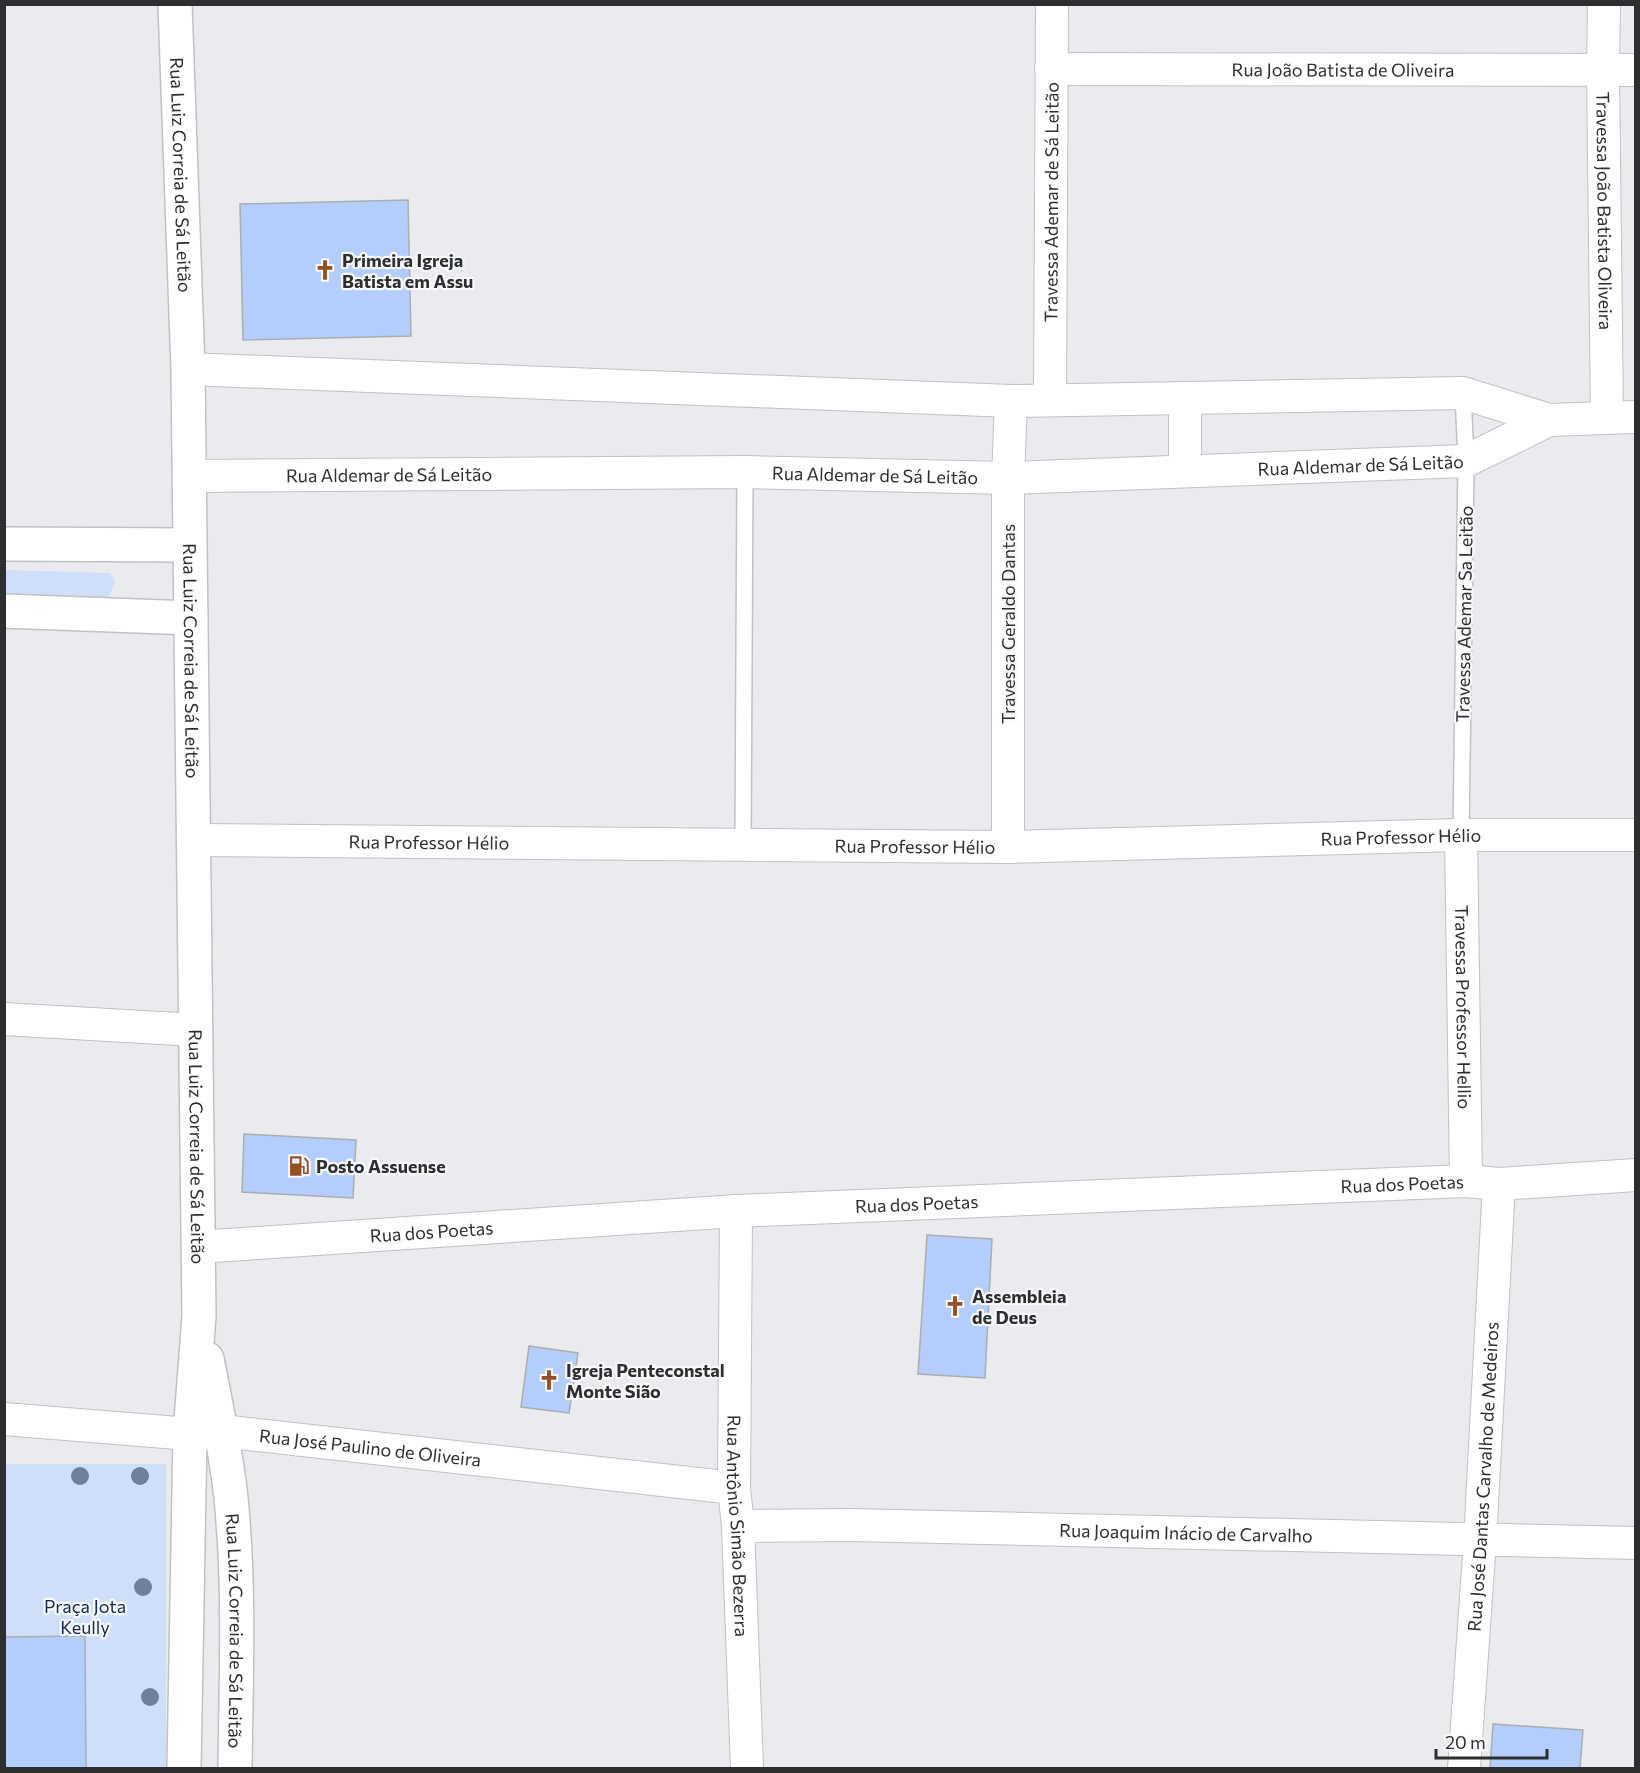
<svg xmlns="http://www.w3.org/2000/svg" width="1640" height="1773" viewBox="0 0 1640 1773" font-family="Commissioner,sans-serif">
<style>
.green{fill:#cfdffa}
.building{fill:#b3cefc;stroke:#abadaf;stroke-width:1.5}
.lines{fill:none;stroke-linecap:round;stroke-linejoin:round}
.lane-casing{stroke:#c0c1c4;stroke-width:18}
.street-casing{stroke:#c0c1c4;stroke-width:34}
.secondary-casing{stroke:#c0c1c4;stroke-width:36}
.lane{stroke:#fff;stroke-width:15}
.street{stroke:#fff;stroke-width:32}
.secondary{stroke:#fff;stroke-width:33}
.tree{fill:#6f809e}
.labels{text-anchor:middle;dominant-baseline:central;stroke-width:4.5;stroke-linejoin:round;paint-order:stroke}
.street-label{font-size:18px;fill:#2d2e2f;stroke:#f7f9fb}
.poi-label{font-size:18px;font-weight:bold;fill:#2d2e2f;stroke:#f7f9fb;text-anchor:start}
.park-label{font-size:18px;fill:#0b295d;stroke:#f7f9fb}
</style>
<rect width="100%" height="100%" fill="#eaebee"/>
<g class="green">
<polygon points="5,570 110,573 115,582 108,599 5,597"/>
<polygon points="4,1464 166,1464 166,1768 5,1768"/>
</g>
<g class="building">
<polygon points="408,200 411,336 243,340 240,204"/>
<polygon points="244,1134 356,1140 353,1198 242,1192"/>
<polygon points="927,1235 992,1239 985,1378 918,1374"/>
<polygon points="529,1346 578,1353 569,1413 521,1407"/>
<polygon points="85,1636 86,1768 4,1768 4,1637"/>
<polygon points="1493,1724 1583,1730 1580,1768 1490,1768"/>
</g>
<g class="lines">
<g class="lane-casing">
<g id="lane">
<polyline points="1461,835 1466,461 1463,393"/>
<polyline points="743,846 745,472"/>
</g>
</g>
<g class="street-casing">
<g id="street">
<path id="s1" d="M1604 4 1603 69 1607 417"/>
<path id="s2" d="M1051 69 1636 70"/>
<polyline points="188,369 1011,401 1463,393 1549,420 1636,417"/>
<path id="s3" d="M1050 400 1052 4"/>
<polyline points="1185,471 1185,399"/>
<path id="s4" d="M189 476 745 472 1008 478 1466 461 1549 420"/>
<path id="s5" d="M1461 835 1466 1181"/>
<path id="s6" d="M193 840 1008 847 1461 835H1636"/>
<polyline points="1008,847 1008,478 1011,401"/>
<polyline points="4,1019 195,1030"/>
<path id="s7" d="M736 1211 734 1488 738 1526 747 1768"/>
<path id="s8" d="M198 1247 736 1211 1466 1181 1499 1184 1636 1175"/>
<path id="s9" d="M4 1419 190 1434 222 1431 734 1488"/>
<path id="s10" d="M738 1526 851 1525 1636 1543"/>
<path id="s11" d="M1464 1768 1480 1541 1499 1184"/>
</g>
</g>
<g class="secondary-casing">
<g id="secondary">
<path id="s12" d="M175 4 188 369 199 1316 190 1434 184 1768"/>
<polyline points="4,544 190,545"/>
<polyline points="4,611 191,618"/>
<path id="s13" d="M207 1359C216 1405 226 1451 231 1498 240 1588 236 1679 235 1768"/>
</g>
</g>
<use href="#lane" class="lane"/>
<use href="#street" class="street"/>
<use href="#secondary" class="secondary"/>
</g>
<g class="tree">
<circle cx="80" cy="1476" r="9"/>
<circle cx="140" cy="1476" r="9"/>
<circle cx="143" cy="1587" r="9"/>
<circle cx="150" cy="1697" r="9"/>
</g>
<defs>
<g id="church-bare" transform="scale(1.62)"><path d="M-1.2-6h2.4v3.5h3.3v2.4h-3.3V6h-2.4V-.1h-3.3v-2.4h3.3Z" fill="#945023" stroke="#f7f9fb" stroke-width="2.5" paint-order="stroke"/></g>
<g id="fuel-bare" transform="scale(1.62)"><path d="M-5.5-6h7V0h2V4h1.3V-2.5L3-4.5l.8-.8L6-3V5H2.5V1h-1V6h-7ZM-4.2-4.7v3.2H.2V-4.7Z" fill="#945023" stroke="#f7f9fb" stroke-width="2.5" paint-order="stroke"/></g>
</defs>
<g fill-rule="evenodd">
<use href="#church-bare" x="325" y="270"/>
<use href="#fuel-bare" x="299" y="1166"/>
<use href="#church-bare" x="955" y="1306"/>
<use href="#church-bare" x="549" y="1380"/>
</g>
<g class="labels">
<g class="street-label">
<text stroke="none"><textPath href="#s2" startOffset="292">Rua João Batista de Oliveira</textPath></text>
<text stroke="none"><textPath href="#s12" startOffset="171">Rua Luiz Correia de Sá Leitão</textPath></text>
<text stroke="none"><textPath href="#s3" startOffset="198">Travessa Ademar de Sá Leitão</textPath></text>
<text stroke="none"><textPath href="#s1" startOffset="207">Travessa João Batista Oliveira</textPath></text>
<text stroke="none"><textPath href="#s4" startOffset="1172">Rua Aldemar de Sá Leitão</textPath></text>
<text stroke="none"><textPath href="#s4" startOffset="200">Rua Aldemar de Sá Leitão</textPath></text>
<text stroke="none"><textPath href="#s4" startOffset="686">Rua Aldemar de Sá Leitão</textPath></text>
<text transform="translate(1464 614) rotate(-89)">Travessa Ademar Sa Leitão</text>
<text transform="translate(1008 624) rotate(-90)">Travessa Geraldo Dantas</text>
<text stroke="none"><textPath href="#s12" startOffset="657">Rua Luiz Correia de Sá Leitão</textPath></text>
<text stroke="none"><textPath href="#s6" startOffset="1208">Rua Professor Hélio</textPath></text>
<text stroke="none"><textPath href="#s6" startOffset="236">Rua Professor Hélio</textPath></text>
<text stroke="none"><textPath href="#s6" startOffset="722">Rua Professor Hélio</textPath></text>
<text stroke="none"><textPath href="#s5" startOffset="172">Travessa Professor Hellio</textPath></text>
<text stroke="none"><textPath href="#s12" startOffset="1143">Rua Luiz Correia de Sá Leitão</textPath></text>
<text stroke="none"><textPath href="#s8" startOffset="1206">Rua dos Poetas</textPath></text>
<text stroke="none"><textPath href="#s8" startOffset="720">Rua dos Poetas</textPath></text>
<text stroke="none"><textPath href="#s8" startOffset="234">Rua dos Poetas</textPath></text>
<text stroke="none"><textPath href="#s9" startOffset="368">Rua José Paulino de Oliveira</textPath></text>
<text stroke="none"><textPath href="#s11" startOffset="292">Rua José Dantas Carvalho de Medeiros</textPath></text>
<text stroke="none"><textPath href="#s7" startOffset="315">Rua Antônio Simão Bezerra</textPath></text>
<text stroke="none"><textPath href="#s10" startOffset="448">Rua Joaquim Inácio de Carvalho</textPath></text>
<text stroke="none"><textPath href="#s13" startOffset="274">Rua Luiz Correia de Sá Leitão</textPath></text>
</g>
<g class="poi-label">
<text x="342" y="260">Primeira Igreja<tspan x="342" dy="21">Batista em Assu</tspan></text>
<text x="316" y="1166">Posto Assuense</text>
<text x="972" y="1296">Assembleia<tspan x="972" dy="21">de Deus</tspan></text>
<text x="566" y="1370">Igreja Penteconstal<tspan x="566" dy="21">Monte Sião</tspan></text>
</g>
<g class="park-label">
<text x="85" y="1606">Praça Jota<tspan x="85" dy="21">Keully</tspan></text>
</g>
</g>
<rect width="1640" height="1773" fill="none" stroke="#2d2e2f" stroke-width="12"/>
<path d="M1436 1749v9h111v-9" fill="none" stroke="#2d2e2f" stroke-width="3"/>
<text x="1445" y="1749" font-size="18" fill="#2d2e2f" stroke="#f7f9fb" stroke-width="4.5" paint-order="stroke">20 m</text>
</svg>
